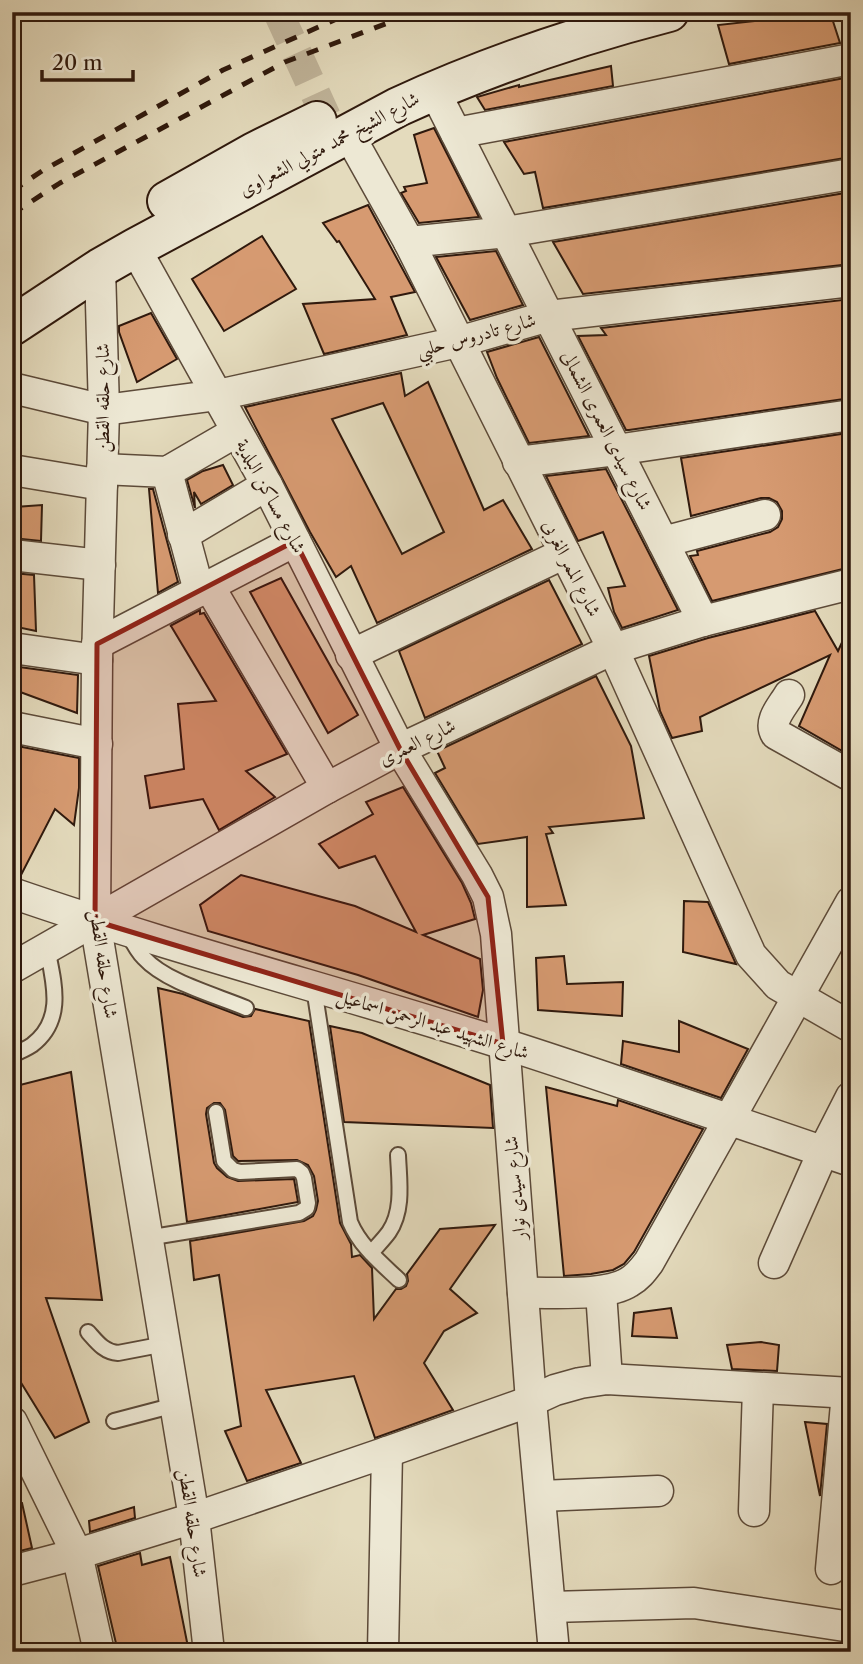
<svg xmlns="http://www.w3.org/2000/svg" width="863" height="1664" viewBox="0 0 863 1664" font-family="'Libre Caslon Text',Amiri,serif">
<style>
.building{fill:#d69a71;stroke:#2f190d;stroke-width:2;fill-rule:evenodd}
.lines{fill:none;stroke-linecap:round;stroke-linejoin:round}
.street-tunnel{stroke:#c0b49a;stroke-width:30;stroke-dasharray:30 15;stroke-linecap:butt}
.lane-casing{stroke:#5c4a39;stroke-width:18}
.street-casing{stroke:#5c4a39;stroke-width:33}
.secondary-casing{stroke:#2f190d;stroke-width:42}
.lane{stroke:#ede8d4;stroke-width:14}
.street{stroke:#ede8d4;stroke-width:30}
.secondary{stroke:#ede8d4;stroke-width:38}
.rail{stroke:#2f190d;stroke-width:5;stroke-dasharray:12 12;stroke-linecap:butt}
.marked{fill:#8f2418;fill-opacity:0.2;stroke:#8f2418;stroke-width:5;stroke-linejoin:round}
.labels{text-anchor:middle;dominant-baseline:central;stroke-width:7;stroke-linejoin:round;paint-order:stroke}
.street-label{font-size:19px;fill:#2f190d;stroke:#ede8d4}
</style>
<rect width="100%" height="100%" fill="#e4dbbd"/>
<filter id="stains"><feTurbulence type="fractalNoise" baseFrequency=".00286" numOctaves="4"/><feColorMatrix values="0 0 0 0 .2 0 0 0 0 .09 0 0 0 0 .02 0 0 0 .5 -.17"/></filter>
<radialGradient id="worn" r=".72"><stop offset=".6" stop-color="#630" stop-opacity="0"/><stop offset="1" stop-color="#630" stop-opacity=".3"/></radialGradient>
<g class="building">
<polygon points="780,12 830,12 840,43 729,64 718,25 782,18"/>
<polygon points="611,66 613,86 485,110 477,97 519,85 519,87"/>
<polygon points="850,77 851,157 543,208 535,172 524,174 504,142"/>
<polygon points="434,128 479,217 419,223 401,193 406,191 404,187 427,183 414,135"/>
<polygon points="851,192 851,264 583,294 553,242"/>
<polygon points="368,205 415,292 391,297 407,335 324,354 303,304 375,299 339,241 337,242 323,223"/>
<polygon points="262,236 296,289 224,331 192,279"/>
<polygon points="496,251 523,305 470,320 436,257"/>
<polygon points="851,299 851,398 629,430 626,430 578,336 606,335 601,328"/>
<polygon points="151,313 177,359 137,382 119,332 119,326"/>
<polygon points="539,337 589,436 529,443 497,378 487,352"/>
<path d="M401 373 405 396 428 382 484 510 503 500 532 549 377 623 351 566 336 577 310 532 245 407ZM383 403 444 532 402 554 332 419Z"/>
<polygon points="848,433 851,450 851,567 712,601 690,556 698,555 697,551 770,532 778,527 782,519 782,511 777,502 769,498 761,498 691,516 681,458"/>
<polygon points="223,465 233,485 201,504 194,492 195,508 187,480 203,471"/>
<polygon points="606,469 678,610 622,628 614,612 608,588 625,586 603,532 578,541 546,476"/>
<polygon points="149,489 153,489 178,582 158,593"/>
<polygon points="42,505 41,541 12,538 15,507"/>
<polygon points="12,573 34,575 36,631 12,626"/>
<polygon points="281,578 358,715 328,733 250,592"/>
<polygon points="549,580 582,644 425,718 399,651"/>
<polygon points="200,610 200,614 204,613 287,754 246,771 275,797 219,830 203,799 150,808 145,776 184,769 178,704 216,701 171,626 170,626"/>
<polygon points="815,611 838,651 851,623 851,756 799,726 830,655 700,717 702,731 672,738 660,711 649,656 708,638"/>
<polygon points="12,666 78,675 77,713 12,689"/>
<polygon points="596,676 631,746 644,818 549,827 553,833 546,834 566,905 527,907 527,837 478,844 435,773 445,768 437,751"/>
<polygon points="12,745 79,758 79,788 74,825 55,809 20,877 12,876"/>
<polygon points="403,787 462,883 471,903 475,919 423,935 480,959 483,990 478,1017 358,975 208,931 200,905 241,875 355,906 416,932 375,856 339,868 319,844 373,814 366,802"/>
<polygon points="684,901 708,902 736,964 683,952"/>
<polygon points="564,956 567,984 623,982 622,1016 538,1010 536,958"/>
<polygon points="158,988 183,994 243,1017 251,1016 255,1009 309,1021 340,1223 351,1244 352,1257 360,1255 372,1268 374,1319 396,1289 401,1289 406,1286 408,1281 407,1274 440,1229 495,1225 450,1289 477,1313 444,1331 424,1363 453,1410 375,1438 354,1376 266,1390 301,1463 247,1481 225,1431 241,1426 219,1275 194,1280 190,1241 304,1221 313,1216 316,1210 318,1201 314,1176 308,1165 297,1160 238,1161 233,1156 225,1110 220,1103 214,1103 207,1108 206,1114 214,1163 217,1168 227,1177 238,1181 294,1179 298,1202 187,1222"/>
<polygon points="679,1021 748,1049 721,1098 621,1064 623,1041 679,1052"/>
<polygon points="330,1026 362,1033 490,1085 493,1128 344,1122"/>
<polygon points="71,1072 102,1300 46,1298 89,1422 55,1438 12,1368 12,1087"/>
<polygon points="546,1087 617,1106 618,1100 703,1129 634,1252 624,1264 613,1270 591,1274 564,1276"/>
<polygon points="671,1308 677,1338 632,1336 634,1313"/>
<polygon points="761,1342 779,1345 777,1371 732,1369 727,1345"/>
<polygon points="805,1422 827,1424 820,1496"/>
<polygon points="22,1503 32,1548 12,1553 12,1504"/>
<polygon points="134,1507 135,1518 90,1532 89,1521"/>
<polygon points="140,1553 142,1565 170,1557 189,1652 118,1652 98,1566"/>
</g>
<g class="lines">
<polyline class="street-tunnel" points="278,12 326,117"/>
<g class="lane-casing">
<g id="lane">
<path d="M129 935C133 943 137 951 144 958 166 982 215 995 246 1008"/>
<path d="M314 988 350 1222C360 1246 380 1262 399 1280"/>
<path d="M12 1055C19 1052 26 1049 32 1045 65 1020 54 983 47 948"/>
<polyline points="147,1238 299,1213 307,1208 308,1203 304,1178 302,1173 297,1169 240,1172 233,1170 224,1161 216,1112"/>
<path d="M371 1253C377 1246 384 1239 389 1232 404 1210 399 1180 398 1155"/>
<path d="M88 1332C97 1342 104 1352 118 1353L165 1344"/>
<polyline points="114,1421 175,1405"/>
</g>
</g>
<g class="street-casing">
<g id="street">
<polyline points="434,90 703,621"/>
<polyline points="348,133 409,242 613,649 751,955 778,985 851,1027"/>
<polyline points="456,133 851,59"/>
<polyline points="409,242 507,232 851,174"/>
<polyline points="135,248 267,485 400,749 477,875 488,897 496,934 531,1401 554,1652"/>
<polyline points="100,268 104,410 97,660 95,921 194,1518 209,1652"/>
<polyline points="12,388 104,410 218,395 458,342 549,316 851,281"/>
<polyline points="518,462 616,450 851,415"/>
<polyline points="102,469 167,472 236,432"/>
<polyline points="12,470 102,485"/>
<polyline points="167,472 199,591"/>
<polyline points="183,535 267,485"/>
<polyline points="663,542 765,515"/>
<polyline points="12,555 100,565"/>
<polyline points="209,586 327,788"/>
<polyline points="97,644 295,541"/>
<polyline points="12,648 97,660"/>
<polyline points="351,655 565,553"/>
<path d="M789 695C782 707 768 721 776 734L851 776"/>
<polyline points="12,727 97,744"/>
<path d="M12 893C174 949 340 992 504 1044 620 1081 735 1122 851 1161"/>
<polyline points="12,968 327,788 400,749 590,660 613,649 703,621 851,584"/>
<polyline points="774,1263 823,1152 851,1097"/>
<polyline points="601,1292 607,1379"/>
<path d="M523 1293C552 1292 606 1297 629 1282 638 1277 643 1270 649 1262L851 902"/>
<polyline points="12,1422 77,1554 99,1652"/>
<polyline points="541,1496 658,1491"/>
<polyline points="754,1511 758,1388"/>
<polyline points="831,1569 847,1393"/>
<polyline points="12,1571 77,1554 194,1518 387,1452 531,1401 555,1390 580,1383 607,1379 851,1393"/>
<polyline points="551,1607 694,1603 851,1627"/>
<polyline points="383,1652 387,1452"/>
</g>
</g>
<g class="secondary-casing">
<g id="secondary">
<polyline points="167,201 254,152 317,121"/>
<path d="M12 326 100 268 135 248 398 107C485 67 576 36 669 12"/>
</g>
</g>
<use href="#lane" class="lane"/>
<use href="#street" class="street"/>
<use href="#secondary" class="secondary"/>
<g class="rail">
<polyline points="12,191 42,171 223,70 352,12"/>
<polyline points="12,214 60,183 285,62 417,12"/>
</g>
</g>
<path class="marked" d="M295 541 400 749 488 897 503 1044 95 921 97 644Z"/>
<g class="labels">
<g class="street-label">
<text transform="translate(329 144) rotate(-28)">شارع الشيخ محمد متولي الشعراوى</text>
<text transform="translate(476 335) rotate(-15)">شارع تادروس حلبي</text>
<text transform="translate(102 398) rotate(-90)">شارع حلقه القطن</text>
<text transform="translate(607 430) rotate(63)">شارع سيدى العمرى الشمالى</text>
<text transform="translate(271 496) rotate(62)">شارع مساكن البلدية</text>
<text transform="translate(572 568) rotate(63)">شارع الممر الغربى</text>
<text transform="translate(417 742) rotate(-26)">شارع العمرى</text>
<text transform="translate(104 964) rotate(82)">شارع حلقه القطن</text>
<text transform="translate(433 1024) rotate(17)">شارع الشهيد عبد الرحمن اسماعيل</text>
<text transform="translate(515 1188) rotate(-95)">شارع سيدى نوار</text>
<text transform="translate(193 1523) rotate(82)">شارع حلقه القطن</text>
</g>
</g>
<rect width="863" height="1664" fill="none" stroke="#e4dbbd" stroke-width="42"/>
<rect x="14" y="14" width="835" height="1636" fill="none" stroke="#2f190d" stroke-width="3.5"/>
<rect x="21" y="21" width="821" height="1622" fill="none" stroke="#2f190d" stroke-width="2"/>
<path d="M42 70v10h91v-10" fill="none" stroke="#2f190d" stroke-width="3.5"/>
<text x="52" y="70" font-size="21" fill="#2f190d" stroke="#ede8d4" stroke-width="5" paint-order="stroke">20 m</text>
<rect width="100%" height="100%" filter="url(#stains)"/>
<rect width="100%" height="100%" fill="url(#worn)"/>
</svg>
